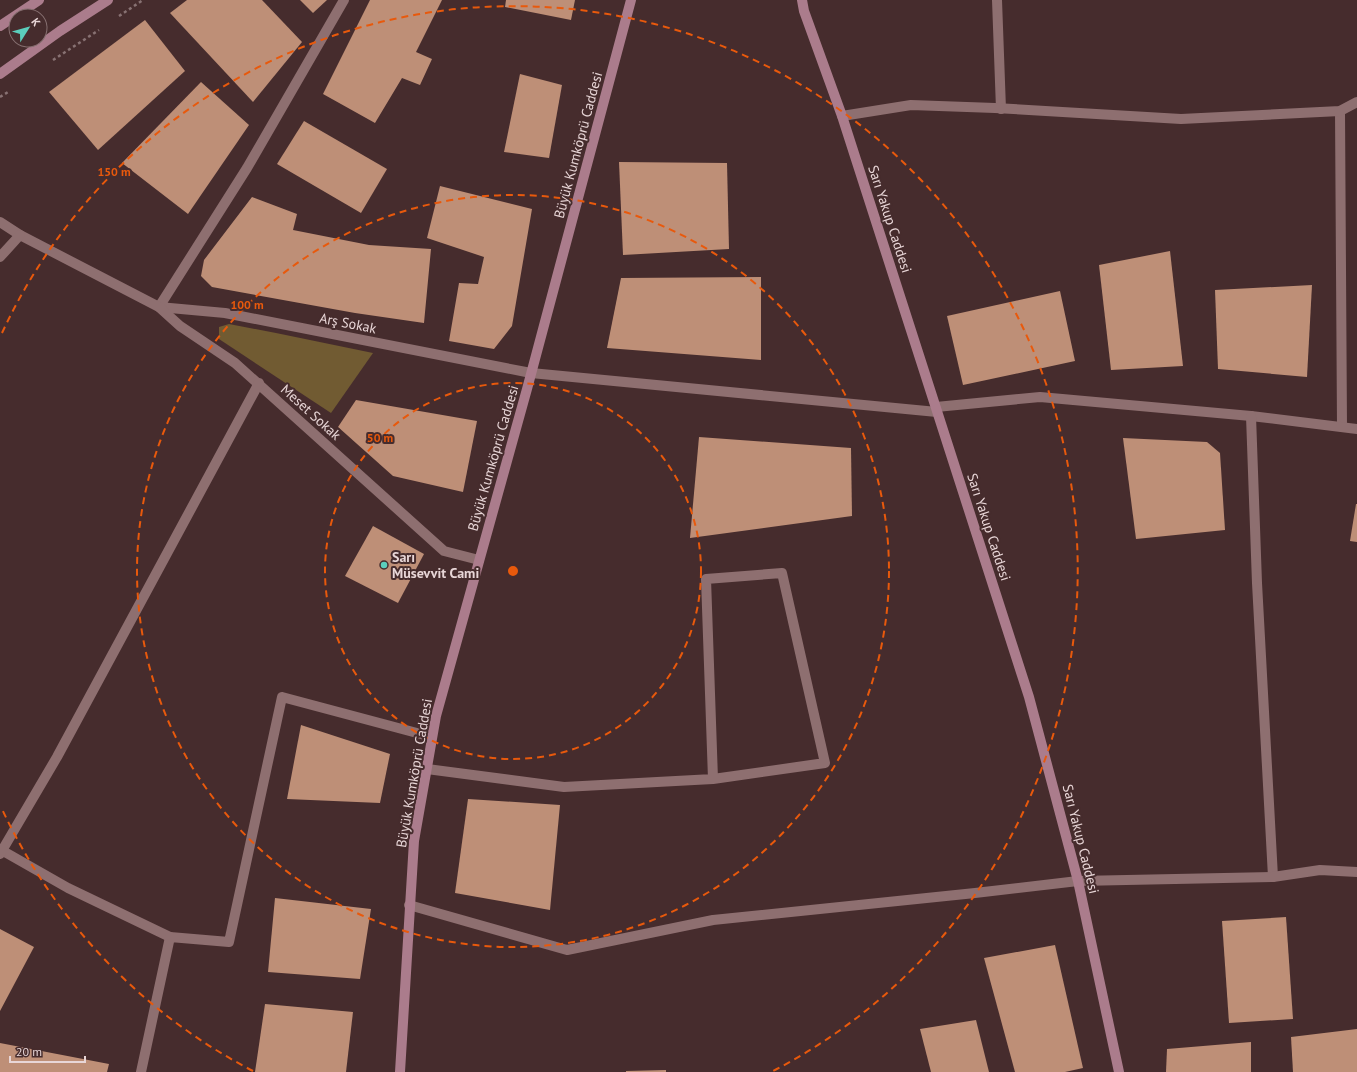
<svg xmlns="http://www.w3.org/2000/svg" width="1357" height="1072" viewBox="0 0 1357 1072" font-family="'PT Sans',sans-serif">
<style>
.green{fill:#715b32}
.building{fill:#be8f77}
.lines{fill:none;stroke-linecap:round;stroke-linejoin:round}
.path{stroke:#887273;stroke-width:2.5;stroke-dasharray:3 3;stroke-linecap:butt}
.street{stroke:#8e6f70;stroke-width:10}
.secondary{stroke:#ab7c8c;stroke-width:10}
.ring{fill:none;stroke:#e8590c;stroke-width:2;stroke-dasharray:7 5}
.poi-dot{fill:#5bcebc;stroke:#462c2d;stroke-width:1.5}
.labels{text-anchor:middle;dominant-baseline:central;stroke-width:4;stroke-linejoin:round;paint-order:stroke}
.street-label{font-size:14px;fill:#e8d6d7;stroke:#462c2d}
.poi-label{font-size:14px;font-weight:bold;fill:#e8d6d7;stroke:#462c2d;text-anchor:start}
.centre{fill:#e8590c;stroke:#462c2d;stroke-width:2}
.ring-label{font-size:12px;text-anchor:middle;font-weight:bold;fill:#e8590c;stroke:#462c2d;stroke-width:4;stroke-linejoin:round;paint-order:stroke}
</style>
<rect width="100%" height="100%" fill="#462c2d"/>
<polygon class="green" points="229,324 276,333 373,353 331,413 219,339 219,327"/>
<g class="building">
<polygon points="187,0 262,0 302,42 253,102 170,13"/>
<polygon points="300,0 327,0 313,13"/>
<polygon points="370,0 442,0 416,52 432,59 420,85 402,78 375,123 323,94"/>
<polygon points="506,0 575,0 571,20 505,7"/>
<polygon points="145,20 185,71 98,150 49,92"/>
<polygon points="520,74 562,85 549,158 504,152"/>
<polygon points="201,82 249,125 188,214 122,163"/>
<polygon points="304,121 387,169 361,213 277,164"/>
<polygon points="619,162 727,163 729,249 623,255"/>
<polygon points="440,186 532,209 512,326 494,349 449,341 459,283 478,284 484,257 427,238"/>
<polygon points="252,197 297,214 293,230 369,245 431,249 424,323 355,313 212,287 201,276 204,260"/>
<polygon points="1170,251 1183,366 1111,370 1099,265"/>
<polygon points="761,277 761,360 607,348 621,278"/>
<polygon points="1312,285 1307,377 1218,369 1215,290"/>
<polygon points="1060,291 1075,361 963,385 947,316"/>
<polygon points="356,400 477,421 463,492 393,476 338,427"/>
<polygon points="699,437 851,448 852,516 690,538"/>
<polygon points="1123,438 1207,442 1220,453 1225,530 1136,539"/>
<polygon points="1356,504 1357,504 1357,542 1350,541"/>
<polygon points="373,526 424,554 398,603 345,576"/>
<polygon points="301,725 390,754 380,803 287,799"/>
<polygon points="468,799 560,805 550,910 455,893"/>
<polygon points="275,898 371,909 360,979 268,972"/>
<polygon points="1286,917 1293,1019 1229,1023 1222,921"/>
<polygon points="0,929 34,947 0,1011"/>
<polygon points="1055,945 1083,1068 1065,1072 1015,1072 984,958"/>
<polygon points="265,1004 353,1012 346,1072 255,1072"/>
<polygon points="976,1020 989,1072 931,1072 920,1029"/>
<polygon points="1357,1029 1357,1072 1293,1072 1291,1037"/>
<polygon points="1251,1042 1251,1072 1166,1072 1167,1049"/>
<polygon points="0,1043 109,1064 107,1072 0,1072"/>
<polygon points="666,1070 666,1072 626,1072 626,1071"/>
</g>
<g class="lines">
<g class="path">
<polyline points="119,16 143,0"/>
<polyline points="53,60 99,30"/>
<polyline points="0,97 8,92"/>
</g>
<g class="street">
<polyline points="344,0 247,168 159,307 225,313 531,373 937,412"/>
<polyline points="997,0 1001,109"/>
<polyline points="1340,111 1342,427"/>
<polyline points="842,116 911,105 995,108 1181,119 1340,111 1357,102"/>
<polyline points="0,222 20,235 159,307 180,326 235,363 444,551 479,560"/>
<polyline points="0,257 20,235"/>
<polyline points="936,407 1040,397 1251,416 1357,429"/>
<polyline points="1251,416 1257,583 1273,877"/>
<polyline points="427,769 564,787 713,779 825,763 782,573 706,579 713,779"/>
<polyline points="3,851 68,888 170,937"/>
<polyline points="0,854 57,757 259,383"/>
<polyline points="409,905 567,950 713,920 975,893 1078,881 1273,877 1320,870 1357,872"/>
<polyline points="141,1072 170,937 229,942 282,697 432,737"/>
</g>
<g class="secondary">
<polyline points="802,0 804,11 842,116 1029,697 1078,881 1119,1072"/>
<polyline points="0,26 39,0"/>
<polyline points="0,74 60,31 108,0"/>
<polyline points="400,1072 414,841 436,716 527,389 631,0"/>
</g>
</g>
<g class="ring">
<circle cx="513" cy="571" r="188"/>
<circle cx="513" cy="571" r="376"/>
<path d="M253 1071A564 564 0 0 1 2 809M2 333A564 564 0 1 1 773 1071"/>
</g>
<circle class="poi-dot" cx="384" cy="565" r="4"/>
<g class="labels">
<g class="street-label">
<text transform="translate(578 145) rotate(-75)">Büyük Kumköprü Caddesi</text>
<text transform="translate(890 219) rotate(72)">Sarı Yakup Caddesi</text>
<text transform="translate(348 323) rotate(11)">Arş Sokak</text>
<text transform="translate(311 412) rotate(42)">Meset Sokak</text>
<text transform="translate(493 458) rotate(-74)">Büyük Kumköprü Caddesi</text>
<text transform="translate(989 527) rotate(72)">Sarı Yakup Caddesi</text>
<text transform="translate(414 773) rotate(-80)">Büyük Kumköprü Caddesi</text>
<text transform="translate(1081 839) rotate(76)">Sarı Yakup Caddesi</text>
</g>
<g class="poi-label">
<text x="392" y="557">Sarı<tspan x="392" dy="16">Müsevvit Cami</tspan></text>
</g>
</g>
<circle cx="513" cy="571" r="6" class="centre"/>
<g class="ring-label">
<text x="114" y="176">150 m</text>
<text x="247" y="309">100 m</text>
<text x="380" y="442">50 m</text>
</g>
<g transform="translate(28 28) rotate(53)"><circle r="19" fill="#462c2d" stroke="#877071"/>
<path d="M0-3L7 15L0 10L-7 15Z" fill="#5bcebc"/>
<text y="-6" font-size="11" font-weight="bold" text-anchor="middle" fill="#e8d6d7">K</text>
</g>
<path d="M10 1056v6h75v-6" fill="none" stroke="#e8d6d7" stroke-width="2"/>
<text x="16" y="1056" font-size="12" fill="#e8d6d7" stroke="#462c2d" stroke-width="3" paint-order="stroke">20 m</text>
</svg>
